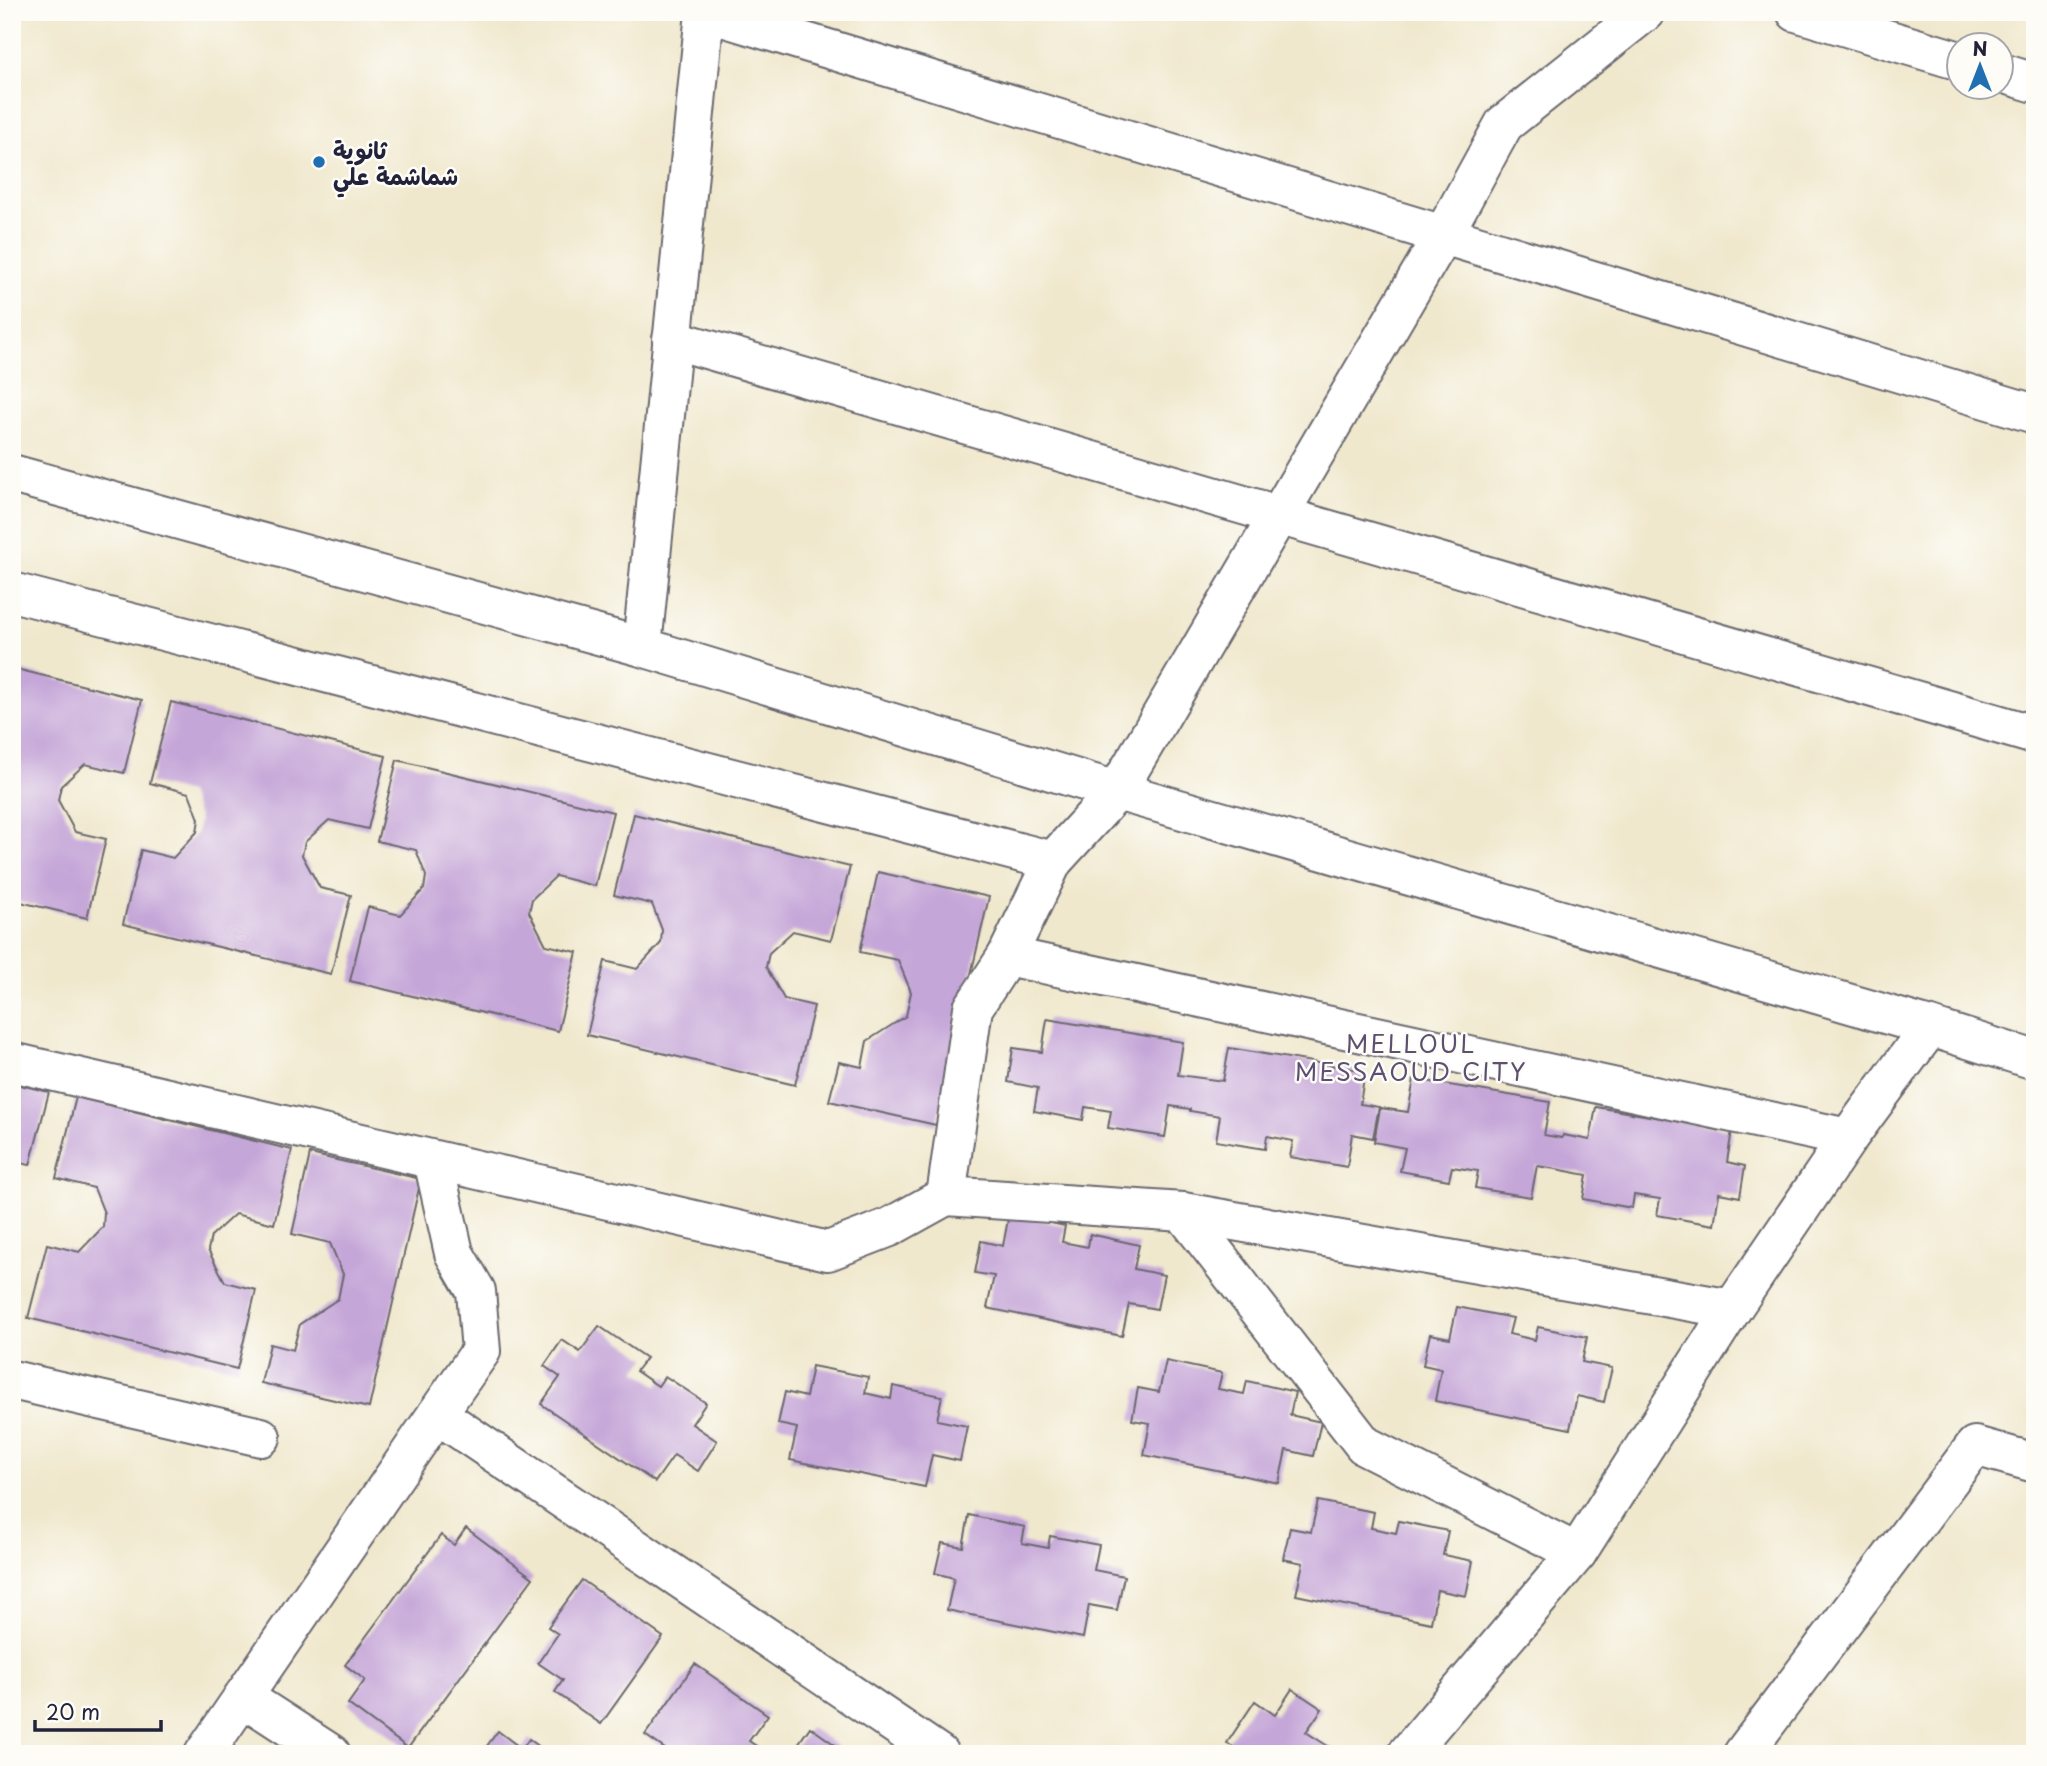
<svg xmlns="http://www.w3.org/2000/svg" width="2047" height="1766" viewBox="0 0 2047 1766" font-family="'Playpen Sans','Playpen Sans Arabic',sans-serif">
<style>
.building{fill:#c5a6d8}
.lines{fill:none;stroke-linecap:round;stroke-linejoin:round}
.minor-casing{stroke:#6a676e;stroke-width:42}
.minor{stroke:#fff;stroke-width:38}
.poi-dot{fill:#1f6fb2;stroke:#fdfcf7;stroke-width:2.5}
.labels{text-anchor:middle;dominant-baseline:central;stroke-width:5;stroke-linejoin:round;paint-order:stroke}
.poi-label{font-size:23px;font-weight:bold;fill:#22223b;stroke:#fdfcf7;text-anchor:start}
.neighbourhood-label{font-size:24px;letter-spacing:2px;fill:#5b5072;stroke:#fdfcf7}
</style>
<rect width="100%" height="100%" fill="#fdfcf7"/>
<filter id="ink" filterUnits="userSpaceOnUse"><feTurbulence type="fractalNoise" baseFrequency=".0143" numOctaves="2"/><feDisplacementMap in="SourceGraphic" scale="14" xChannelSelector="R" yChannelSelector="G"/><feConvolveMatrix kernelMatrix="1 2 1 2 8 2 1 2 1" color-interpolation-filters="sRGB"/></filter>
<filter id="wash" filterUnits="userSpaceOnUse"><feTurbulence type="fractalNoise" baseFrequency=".00686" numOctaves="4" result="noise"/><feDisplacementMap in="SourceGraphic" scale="28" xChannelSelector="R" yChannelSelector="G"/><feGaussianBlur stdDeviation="1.57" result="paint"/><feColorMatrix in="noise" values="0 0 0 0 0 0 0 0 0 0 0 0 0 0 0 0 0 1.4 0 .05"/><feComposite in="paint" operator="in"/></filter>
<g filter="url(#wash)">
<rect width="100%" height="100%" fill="#f0e8cd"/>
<g id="blocks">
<g class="building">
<polygon points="12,668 142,700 124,773 85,764 61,786 58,800 75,832 106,839 87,918 12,900"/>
<polygon points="171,702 386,756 368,829 329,820 305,842 302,855 320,888 351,895 331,974 123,924 141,850 173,858 197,832 199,819 189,793 150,783"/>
<polygon points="397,760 613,812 595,886 556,876 532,899 529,912 546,945 577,952 558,1031 350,981 368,907 400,915 424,889 426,876 416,850 377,841"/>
<polygon points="634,814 850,867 831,940 793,931 769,953 766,967 784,999 814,1006 795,1085 587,1035 605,961 637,969 661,943 662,930 652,904 614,895"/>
<polygon points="878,872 989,897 936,1125 829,1101 839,1062 862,1067 867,1041 906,1016 911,992 898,960 860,952"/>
<polygon points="1047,1019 1183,1042 1178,1075 1223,1081 1229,1048 1365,1071 1360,1104 1379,1107 1373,1138 1352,1134 1347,1167 1290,1157 1293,1141 1267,1136 1265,1149 1216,1141 1220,1116 1190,1111 1190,1109 1170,1106 1165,1137 1108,1128 1111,1111 1085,1107 1083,1120 1034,1111 1038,1088 1008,1082 1013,1048 1042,1052"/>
<polygon points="1414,1079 1550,1102 1544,1135 1562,1138 1563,1135 1590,1140 1596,1107 1732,1130 1727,1162 1745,1166 1740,1197 1719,1193 1714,1225 1657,1215 1660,1199 1634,1195 1632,1208 1583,1199 1587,1175 1556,1169 1537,1166 1531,1197 1475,1188 1478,1171 1452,1167 1449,1180 1400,1171 1405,1148 1374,1142 1380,1108 1408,1112"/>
<polygon points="12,1083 49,1092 30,1165 12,1161"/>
<polygon points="76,1097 292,1150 274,1224 235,1214 211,1236 208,1250 225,1282 256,1290 237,1369 28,1318 47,1244 79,1252 103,1227 104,1213 94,1188 56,1178"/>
<polygon points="310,1154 421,1179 369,1408 261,1383 270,1344 293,1350 300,1324 338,1299 343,1274 330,1243 292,1234"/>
<polygon points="1009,1214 1065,1226 1062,1242 1088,1247 1090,1234 1139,1245 1134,1269 1164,1275 1157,1309 1129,1304 1122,1336 987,1308 994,1276 975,1273 981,1241 1003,1246"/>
<polygon points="1457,1307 1513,1318 1509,1334 1535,1340 1538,1327 1587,1337 1582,1362 1612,1368 1604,1402 1577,1396 1570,1429 1435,1401 1441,1369 1423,1365 1430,1334 1450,1338"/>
<polygon points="599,1326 646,1358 636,1371 658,1386 665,1376 706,1403 692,1424 717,1441 698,1471 674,1455 655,1482 541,1404 560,1377 544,1366 562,1340 580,1352"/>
<polygon points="1166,1361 1222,1373 1218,1389 1244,1394 1247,1381 1295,1392 1290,1415 1321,1422 1313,1456 1286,1450 1279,1483 1144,1455 1150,1423 1132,1420 1138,1388 1159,1392"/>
<polygon points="812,1366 868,1377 865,1393 891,1399 893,1386 942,1396 937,1420 967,1426 960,1461 932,1455 925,1487 790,1460 797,1428 778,1424 785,1392 806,1397"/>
<polygon points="1318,1501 1374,1512 1371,1528 1396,1533 1399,1521 1448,1531 1443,1555 1473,1561 1466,1596 1437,1590 1431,1623 1296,1595 1303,1563 1283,1559 1290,1528 1311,1532"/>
<polygon points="969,1515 1025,1527 1022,1543 1048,1548 1050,1536 1099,1545 1094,1570 1124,1576 1117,1610 1089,1605 1083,1638 947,1610 954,1578 935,1573 942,1543 963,1547"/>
<polygon points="466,1528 533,1578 408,1748 348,1704 365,1680 345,1665 441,1535 454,1545"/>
<polygon points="582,1580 663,1637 601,1724 555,1692 563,1680 538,1663 558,1634 548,1627"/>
<polygon points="695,1664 768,1715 749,1741 765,1752 763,1754 667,1754 669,1752 645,1735"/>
<polygon points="1292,1689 1322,1709 1306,1732 1334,1750 1332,1754 1236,1754 1238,1750 1227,1743 1255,1701 1275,1715"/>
<polygon points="810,1727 848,1754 791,1754"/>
<polygon points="498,1731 522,1749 529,1739 549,1754 481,1754"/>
</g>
</g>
</g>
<g filter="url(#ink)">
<use href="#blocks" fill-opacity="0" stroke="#6a676e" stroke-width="2"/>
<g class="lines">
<g class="minor-casing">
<g id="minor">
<polyline points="705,12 642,647 1117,791 1930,1027 2035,1060"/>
<polyline points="706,12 2035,414"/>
<polyline points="1645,12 1504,124 1443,235 1117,791 1053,861 1007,956 973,1008 946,1196 1183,1212 1732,1309"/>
<polyline points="1796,12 1960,61"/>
<polyline points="2002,73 2035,83"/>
<polyline points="672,339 2035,735"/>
<polyline points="12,474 642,647"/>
<polyline points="12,592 1053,861"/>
<polyline points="1007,956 1848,1138"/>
<polyline points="12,1062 828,1251 890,1227 946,1196"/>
<polyline points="433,1160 454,1253 476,1291 481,1351 437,1414"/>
<polyline points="1183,1212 1364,1445 1577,1553"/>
<polyline points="12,1380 261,1437"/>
<polyline points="243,1697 331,1754"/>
<polyline points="204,1754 437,1414 939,1754"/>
<polyline points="1407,1754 1577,1553 1732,1309 1848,1138 1930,1027"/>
<polyline points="1743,1754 1975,1446 2035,1463"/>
</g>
</g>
<use href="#minor" class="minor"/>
</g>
</g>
<circle class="poi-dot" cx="319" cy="162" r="7"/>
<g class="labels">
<g class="poi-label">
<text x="333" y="149">ثانوية<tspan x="333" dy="26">شماشمة علي</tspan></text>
</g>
<g class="neighbourhood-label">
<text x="1411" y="1043">MELLOUL<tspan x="1411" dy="28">MESSAOUD CITY</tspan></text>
</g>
</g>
<rect width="2047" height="1766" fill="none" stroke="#fdfcf7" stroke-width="42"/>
<g transform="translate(1980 66)"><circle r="33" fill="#fdfcf7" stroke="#a5a5ac" stroke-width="2"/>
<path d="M0-5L12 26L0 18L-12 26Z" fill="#1f6fb2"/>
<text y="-10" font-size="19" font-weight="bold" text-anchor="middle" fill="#22223b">N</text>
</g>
<path d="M35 1720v10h126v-10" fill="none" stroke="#22223b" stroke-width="3.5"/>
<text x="46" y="1720" font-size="21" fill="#22223b" stroke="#fdfcf7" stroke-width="5" paint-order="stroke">20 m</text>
</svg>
